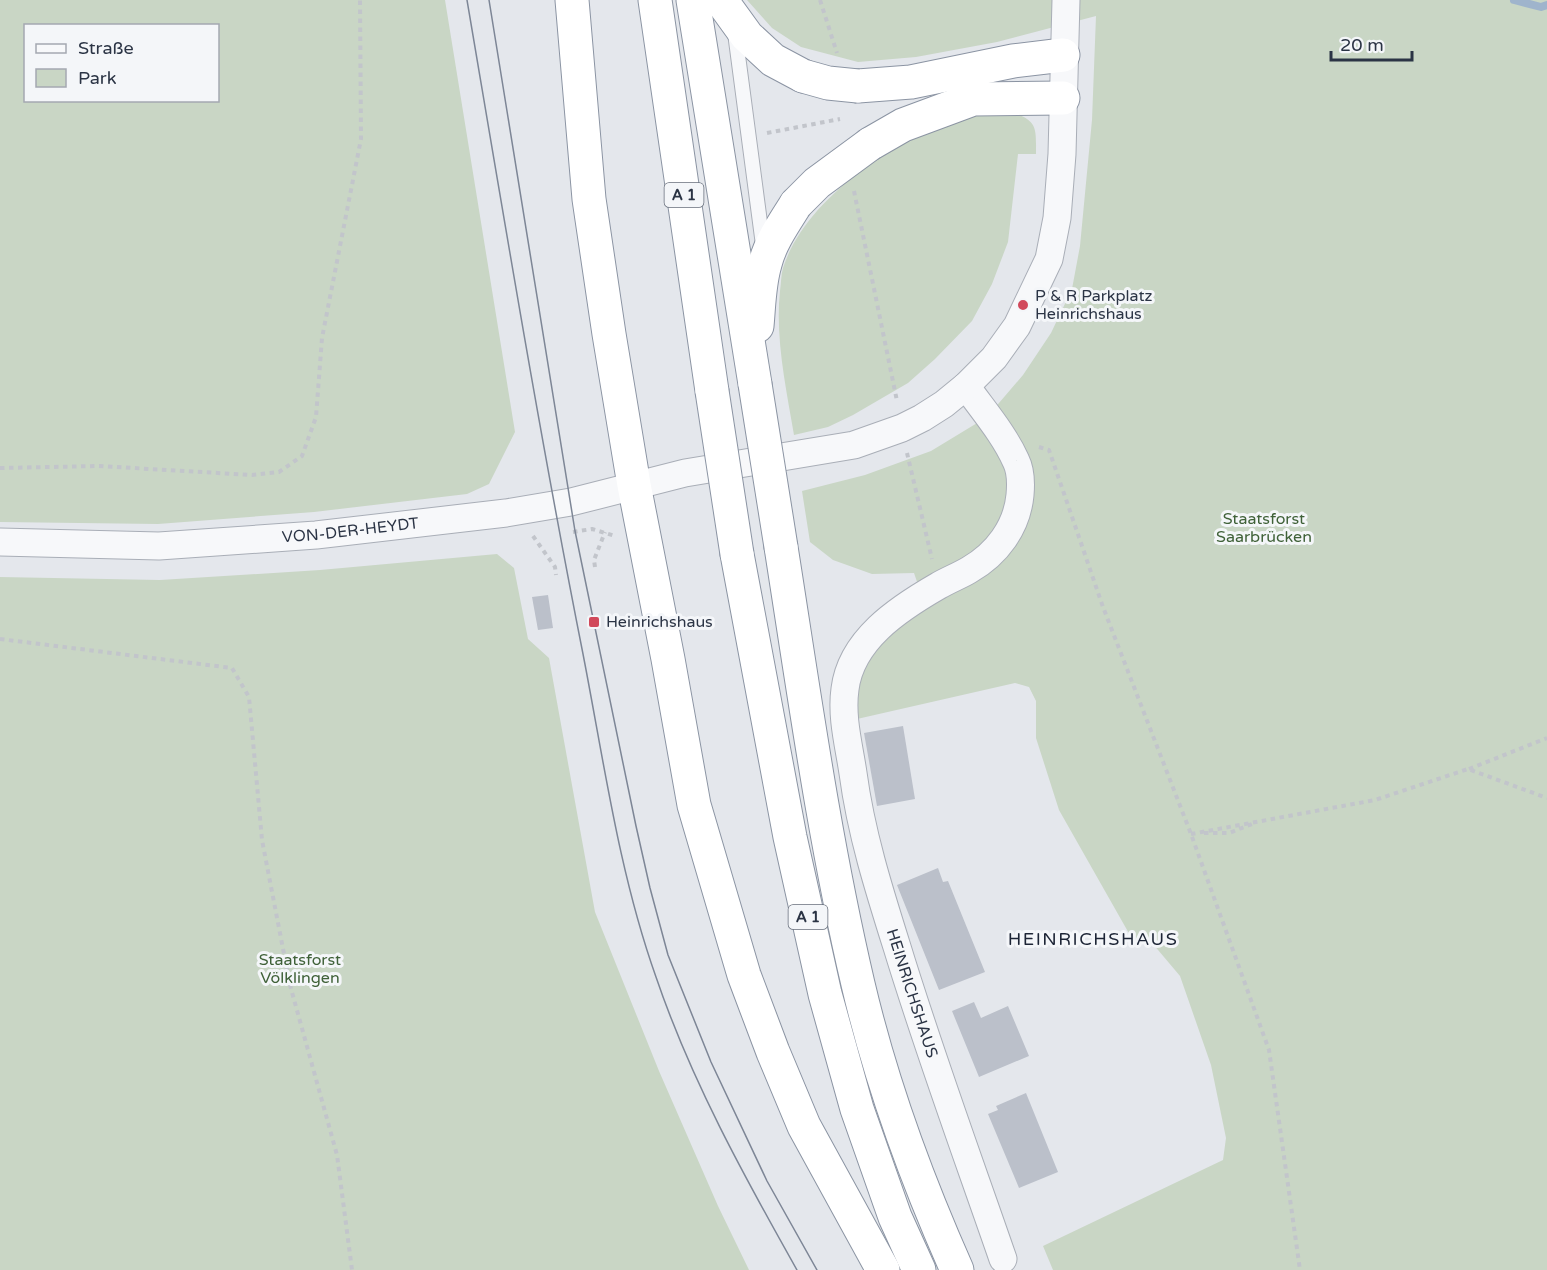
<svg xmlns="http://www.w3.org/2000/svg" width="1547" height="1270" viewBox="0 0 1547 1270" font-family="'Varela Round',sans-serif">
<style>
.green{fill:#c9d6c5;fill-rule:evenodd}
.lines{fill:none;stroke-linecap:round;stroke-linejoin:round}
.stream{stroke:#9fb4cc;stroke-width:8}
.building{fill:#bbc0ca}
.lane-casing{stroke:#a9aeb7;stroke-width:16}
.street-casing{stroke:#a9aeb7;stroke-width:29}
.highway-casing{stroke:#8b94a3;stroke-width:35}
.path{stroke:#c2c5cb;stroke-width:4;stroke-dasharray:4.5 4.5;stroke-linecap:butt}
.lane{stroke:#f7f8fa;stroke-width:14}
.street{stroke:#f7f8fa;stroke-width:27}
.highway{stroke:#fff;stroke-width:33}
.tram{stroke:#7d8696;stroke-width:1.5}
.highway-bridge-casing{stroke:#8b94a3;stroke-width:35;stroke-linecap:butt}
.highway-bridge{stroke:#fff;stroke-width:33}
.poi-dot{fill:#d1495b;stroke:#f4f6f9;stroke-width:2}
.labels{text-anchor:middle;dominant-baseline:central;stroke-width:6;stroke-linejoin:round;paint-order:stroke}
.shield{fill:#f4f6f9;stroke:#676e7b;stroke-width:1.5}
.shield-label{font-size:15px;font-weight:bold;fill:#2b3445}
.poi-label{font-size:16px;fill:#2b3445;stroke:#f4f6f9;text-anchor:start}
.park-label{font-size:16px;fill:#3f6138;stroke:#f4f6f9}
.street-label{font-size:16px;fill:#2b3445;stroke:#f4f6f9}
.neighbourhood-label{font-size:18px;letter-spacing:1.5px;fill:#1d2536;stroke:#f4f6f9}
</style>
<rect width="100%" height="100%" fill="#e4e7ec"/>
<g class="green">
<path d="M0 0H445L515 432 489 484 467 494 314 512 158 524 0 522ZM26 26H218V100H26Z"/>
<path d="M747 0H1547V1270H1053L1043 1246 1223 1160 1226 1138 1211 1065 1180 976 1153 944H1135L1059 810 1036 738V701L1029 687 1015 683 857 719C857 709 853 685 856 677 866 650 904 624 926 608L914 573 872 574 833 560 810 542 802 491 865 475 931 451 987 417 1023 375 1051 333 1072 289 1080 246 1092 120 1096 16 997 42 916 57 858 62 801 47 772 28Z"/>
<path d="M1012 112C1038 121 1036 128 1036 154H1018L1008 242 992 284 972 321 935 359 908 383 853 415 828 427 794 435C786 388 775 338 780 291 781 284 781 275 783 268 806 197 898 138 966 116 980 112 997 113 1012 112Z"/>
<polygon points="497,554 514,568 528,639 549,658 595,912 659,1071 718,1206 749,1270 0,1270 0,577 160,580 320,570"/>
</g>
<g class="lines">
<polyline class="stream" points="1514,0 1541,7 1547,5"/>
</g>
<g class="building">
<polygon points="548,595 553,628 538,630 532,597"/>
<polygon points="903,726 915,799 877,806 864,733"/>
<polygon points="938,868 943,882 948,881 985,972 939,990 897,885"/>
<polygon points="974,1002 981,1018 1008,1006 1029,1056 979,1077 952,1011"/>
<polygon points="1026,1093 1058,1172 1019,1188 988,1114 998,1110 996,1106"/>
</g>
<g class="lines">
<g class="lane-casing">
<polyline id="lane" points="735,33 763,245"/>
</g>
<g class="street-casing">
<g id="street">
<path id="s1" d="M966 386C983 410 1004 434 1016 461 1021 471 1021 484 1020 495 1017 527 997 554 969 570 959 576 948 580 938 586 898 609 851 640 845 689 841 717 849 746 853 773 861 833 879 890 897 947 929 1052 967 1155 1003 1259"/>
<path id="s2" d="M0 542 159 546 316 535 506 513 571 502 685 473 854 445 902 428 922 418 944 404 966 386 994 358 1017 326 1049 259 1057 218 1062 154 1066 0"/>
</g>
</g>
<g class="highway-casing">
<g id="highway">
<polyline points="572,0 589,199 609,334 634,485 668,659 694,805 744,975 773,1052 804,1126 883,1270"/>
<polyline points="655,0 712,391"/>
<polyline points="693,0 755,384"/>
<polyline points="721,0 747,36 773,60 803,76"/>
<polyline points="858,86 911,82 1013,61 1063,55"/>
<polyline points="870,144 903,125 973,99 1063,98"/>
<path d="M757 326C759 305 759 284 765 264 770 243 784 223 796 204"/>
<path d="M781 547C804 693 824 839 858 984 881 1082 916 1178 957 1270"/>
<polyline points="737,554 790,837 825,994 857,1109 895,1217 919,1270"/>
</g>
</g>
<g class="path">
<polyline points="820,0 837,53"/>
<polyline points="767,133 840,119"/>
<polyline points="854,191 897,401"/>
<polyline points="1039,447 1049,450 1103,607 1191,834 1269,1050 1300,1270"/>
<polyline points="907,453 932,559"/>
<polyline points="0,468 99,466 252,475 279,472 302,456 316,417 322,338 361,139 360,0"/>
<polyline points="573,532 592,529 615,536"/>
<polyline points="533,536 555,567 556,575"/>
<polyline points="595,567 594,560 605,532"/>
<polyline points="0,639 232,668 249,697 262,840 290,985 337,1155 352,1270"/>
<polyline points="1469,769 1547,738"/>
<polyline points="1204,833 1229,833 1252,824"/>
<polyline points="1191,834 1375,800 1468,769 1547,798"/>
</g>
<use href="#lane" class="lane"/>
<use href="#street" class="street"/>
<use href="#highway" class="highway"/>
<g class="tram">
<path d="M467 0C504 218 540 437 583 654 604 762 619 873 656 977 691 1080 744 1176 797 1270"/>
<polyline points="489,0 575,531 636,826 650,888 668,955 711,1062 767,1181 817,1270"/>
</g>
<g class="highway-bridge-casing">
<g id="highway-bridge">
<polyline points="803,76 828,83 858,86"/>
<polyline points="796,204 817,183 870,144"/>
<polyline points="755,384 781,547"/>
<polyline points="712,391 737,554"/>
</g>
</g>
<use href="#highway-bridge" class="highway-bridge"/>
</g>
<g class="poi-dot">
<circle cx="1023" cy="305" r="6"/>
<rect x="588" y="616" width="12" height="12" rx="3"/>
</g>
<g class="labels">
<g class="shield">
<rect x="664.5" y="183" width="39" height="24" rx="4.5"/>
<rect x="788.5" y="905" width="39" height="24" rx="4.5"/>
</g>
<g class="shield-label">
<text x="684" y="195">A 1</text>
<text x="808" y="917">A 1</text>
</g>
<g class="poi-label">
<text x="1035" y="296">P &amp; R Parkplatz<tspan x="1035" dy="18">Heinrichshaus</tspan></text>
<text x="606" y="622">Heinrichshaus</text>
</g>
<g class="park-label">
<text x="1264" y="519">Staatsforst<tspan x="1264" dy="18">Saarbrücken</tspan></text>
<text x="300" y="960">Staatsforst<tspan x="300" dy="18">Völklingen</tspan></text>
</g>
<g class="street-label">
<text stroke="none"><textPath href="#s2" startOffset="351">VON-DER-HEYDT</textPath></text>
<text stroke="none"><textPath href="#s1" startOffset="711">HEINRICHSHAUS</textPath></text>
</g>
<g class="neighbourhood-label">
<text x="1093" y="939">HEINRICHSHAUS</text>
</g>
</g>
<rect x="24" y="24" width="195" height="78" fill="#f4f6f9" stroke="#a4a8b1" stroke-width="1.5"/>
<rect x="36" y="44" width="30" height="9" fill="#f7f8fa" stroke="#a4a8b1" stroke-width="1.5"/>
<text x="78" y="54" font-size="18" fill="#2b3445">Straße</text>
<rect x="36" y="69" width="30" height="18" fill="#c9d6c5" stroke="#a4a8b1" stroke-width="1.5"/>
<text x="78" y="84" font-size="18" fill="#2b3445">Park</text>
<path d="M1331 51v9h81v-9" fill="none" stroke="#2b3445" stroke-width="3"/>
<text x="1340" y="51" font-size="18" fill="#2b3445" stroke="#f4f6f9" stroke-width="4.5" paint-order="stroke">20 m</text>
</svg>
